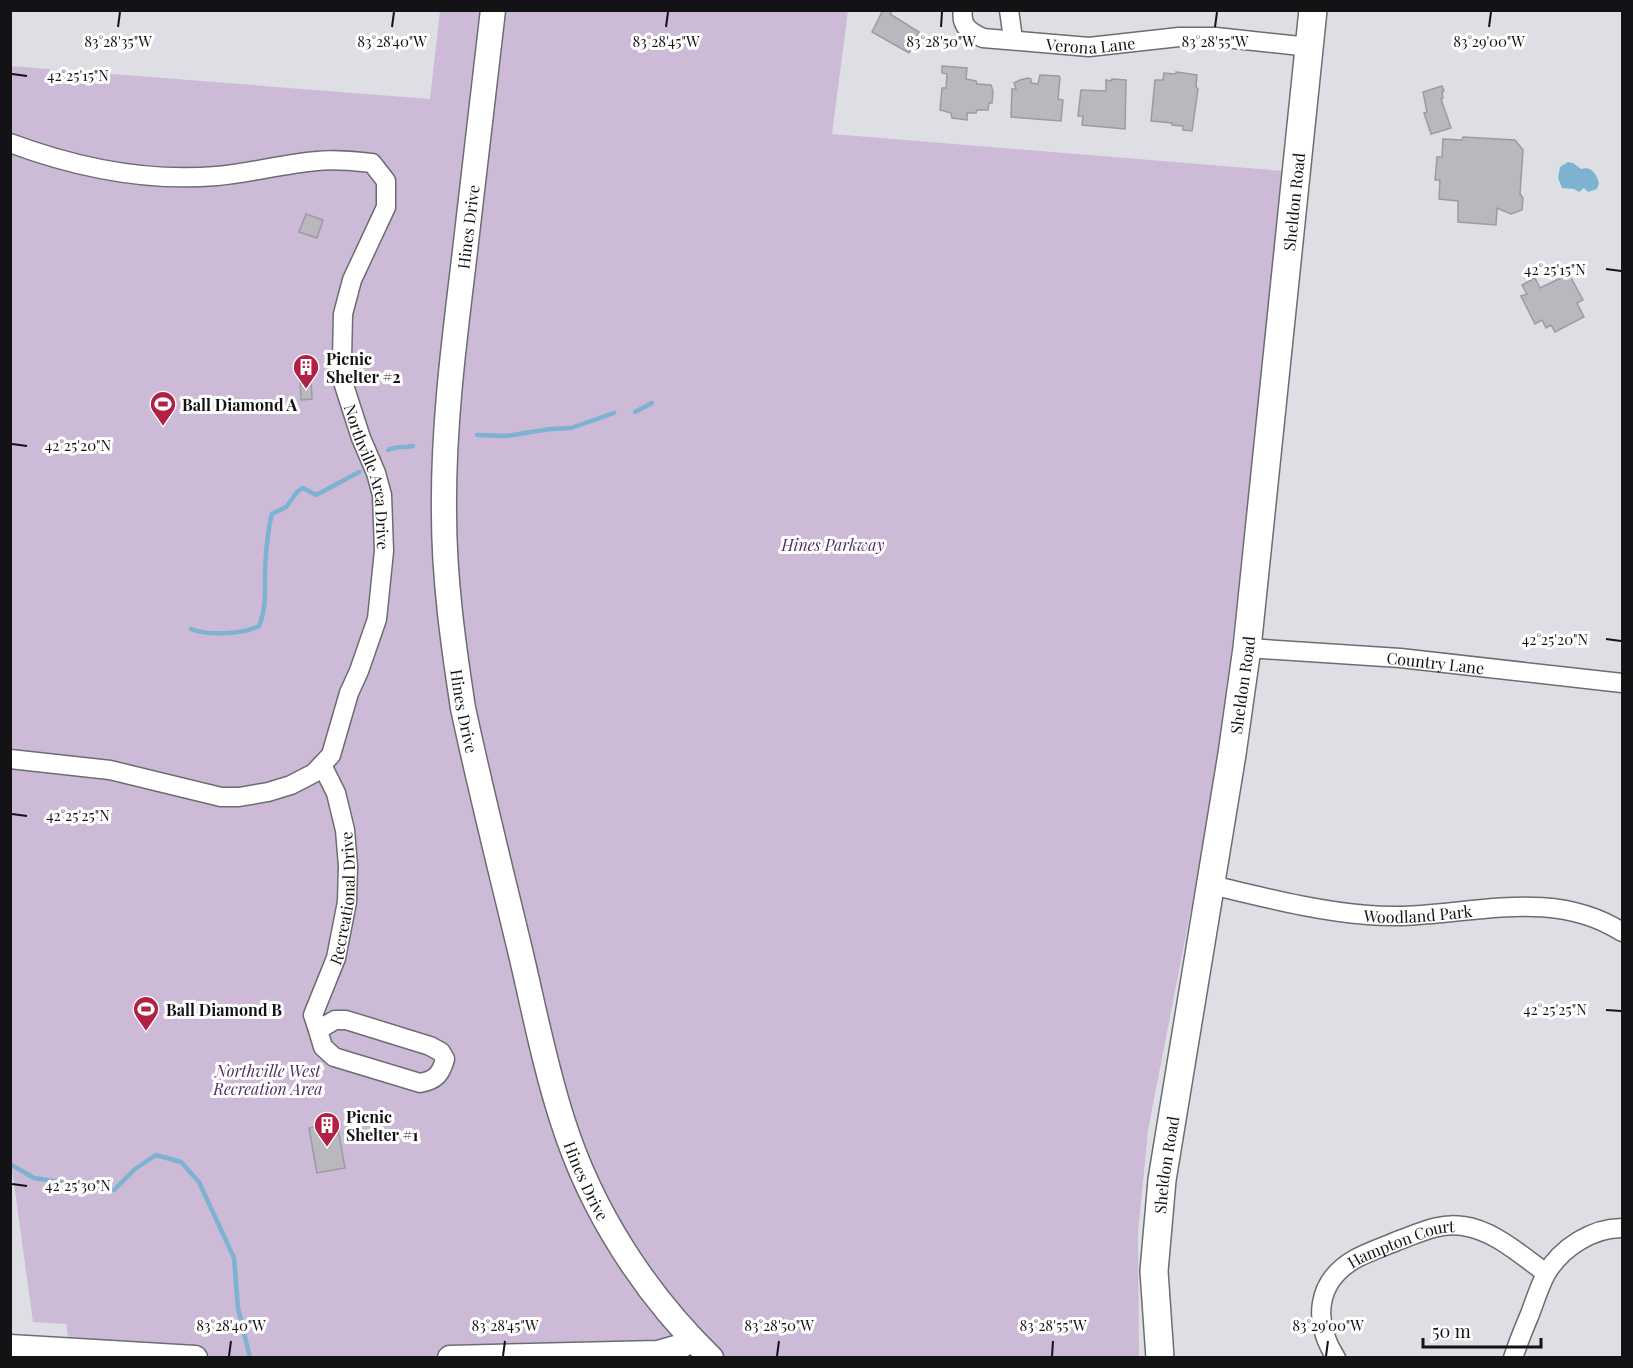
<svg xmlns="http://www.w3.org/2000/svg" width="1633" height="1368" viewBox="0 0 1633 1368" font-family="'Playfair Display',serif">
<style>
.green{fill:#cdbad7}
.water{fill:#7db3d1}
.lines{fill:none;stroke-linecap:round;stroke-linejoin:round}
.stream{stroke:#7db3d1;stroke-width:4.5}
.building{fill:#b9b8bf;stroke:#9c9ba1;stroke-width:1.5}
.minor-casing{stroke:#6b6d72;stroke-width:21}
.tertiary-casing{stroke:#6b6d72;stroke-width:27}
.secondary-casing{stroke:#6b6d72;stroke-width:30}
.minor{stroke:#fff;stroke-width:18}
.tertiary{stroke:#fff;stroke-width:24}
.secondary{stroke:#fff;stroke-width:27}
.ticks{fill:none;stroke:#131315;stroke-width:2}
.labels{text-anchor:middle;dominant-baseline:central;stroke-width:6;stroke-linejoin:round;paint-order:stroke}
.street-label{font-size:16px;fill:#131315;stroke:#fff}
.poi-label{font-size:16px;font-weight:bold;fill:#131315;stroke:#fff;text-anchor:start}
.park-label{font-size:16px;font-style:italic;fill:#522d65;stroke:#fff}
.ticks-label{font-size:15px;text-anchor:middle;fill:#131315;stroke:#fff;stroke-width:6;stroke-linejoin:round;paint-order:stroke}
</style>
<rect width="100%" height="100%" fill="#dddfe5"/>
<polygon class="green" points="440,11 848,11 832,134 1283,171 1220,760 1148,1130 1138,1233 1139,1357 72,1358 66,1324 33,1322 10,1155 10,66 430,99"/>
<path class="water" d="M1568 162 1573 163 1581 169C1591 166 1596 173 1599 183L1597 189 1588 192 1584 188 1579 192 1574 189 1562 188 1558 178 1560 167Z"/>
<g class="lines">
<g class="stream">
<polyline points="635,412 652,403"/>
<polyline points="477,435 507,436 550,429 571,428 614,413"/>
<path d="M388 450C396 446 404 448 413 446"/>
<path d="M191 629C208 636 243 634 259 626 266 609 265 593 265 575 265 560 268 527 272 514L286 507 298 491 303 488 316 495 320 493 359 472"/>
<polyline points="10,1164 34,1178 114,1190 135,1169 156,1155 181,1162 199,1182 234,1258 238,1308 250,1358"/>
<polyline points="953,1358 955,1358"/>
</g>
</g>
<g class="building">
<polygon points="883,10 893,10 890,14 919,32 909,53 872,32"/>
<polygon points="942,66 967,68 966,79 976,81 977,84 991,85 993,91 992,103 989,103 988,110 977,110 976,113 967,113 967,120 952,118 951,113 940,110 942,88 946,88 947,74 942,73"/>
<polygon points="1176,72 1197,75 1196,87 1198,89 1192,131 1183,130 1183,126 1172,125 1172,123 1151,121 1155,80 1163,80 1164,73 1176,74"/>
<polygon points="1040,75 1059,76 1060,78 1058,99 1063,100 1061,121 1011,117 1012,89 1016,89 1014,83 1020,80 1028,78 1031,79 1031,83 1038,84"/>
<polygon points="1112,79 1126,80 1125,129 1082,125 1083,116 1078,116 1081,90 1106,91 1106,80 1111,81"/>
<polygon points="1442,86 1444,91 1442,92 1443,98 1441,99 1451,128 1431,134 1424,113 1427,112 1423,92"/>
<polygon points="1463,137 1515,140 1523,150 1520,194 1523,198 1522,210 1511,214 1497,208 1496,225 1458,222 1458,201 1439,199 1440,180 1435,180 1437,157 1442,157 1443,139 1462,140"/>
<polygon points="306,214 323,220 317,238 299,232"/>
<polygon points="1569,274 1583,300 1577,303 1584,317 1555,332 1551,325 1546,328 1542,320 1535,324 1521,296 1527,294 1522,285 1535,278 1540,288"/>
<polygon points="311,379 312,399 301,400 300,380"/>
<polygon points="337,1123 345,1168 317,1173 309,1128"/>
</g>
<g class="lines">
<g class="minor-casing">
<g id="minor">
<path id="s1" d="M963 10C960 26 970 32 983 38L1089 47 1179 37H1216L1310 47"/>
<polyline points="1009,10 1013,39"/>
<path id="s2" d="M10 143C77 168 146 182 217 176 250 173 283 164 317 161 335 159 353 161 372 163L386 181V207L352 280 343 314 342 359 343 382 361 438 376 473 382 495 384 551 377 619 359 671 349 693 331 755 314 773 291 785 268 792 239 797H221L110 770 10 759"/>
<path id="s3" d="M1247 648 1400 658 1622 683"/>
<path id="s4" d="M1211 885C1263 897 1315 911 1368 915 1453 923 1544 882 1622 932"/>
<path d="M335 1020H346L430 1046 441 1052 445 1059C441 1074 436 1080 420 1083L334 1057 323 1047 318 1030Z"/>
<path id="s5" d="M318 1030 313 1015 336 958 347 902 348 866 345 830 336 793 322 765"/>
<path id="s6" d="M1336 1358C1313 1322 1315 1282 1355 1259 1368 1252 1383 1247 1397 1241 1419 1233 1440 1222 1463 1226 1494 1230 1522 1256 1546 1273"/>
<path d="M1513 1358C1518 1343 1524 1328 1530 1314 1535 1301 1539 1287 1546 1274 1561 1248 1592 1228 1622 1228"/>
</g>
</g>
<g class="tertiary-casing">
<g id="tertiary">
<path id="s7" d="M493 10C483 96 473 182 463 268 453 350 443 431 444 513 444 578 453 643 463 708 480 788 500 867 519 946 533 1004 544 1064 563 1122 591 1210 644 1293 711 1358"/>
<polyline points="10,1347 195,1358"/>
<polyline points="450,1358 658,1353 679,1347 692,1339"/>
</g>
</g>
<g class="secondary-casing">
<g id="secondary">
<path id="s8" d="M1160 1358 1154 1271 1162 1180 1232 754 1247 648 1313 10"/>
</g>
</g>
<use href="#minor" class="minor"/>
<use href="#tertiary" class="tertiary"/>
<use href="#secondary" class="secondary"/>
</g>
<path class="ticks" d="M118 27 120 12M392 27 394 12M666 27 668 12M941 27 942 12M1215 27 1217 12M1489 27 1491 12M12 74 27 76M1606 269 1621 271M12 444 27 446M1606 639 1621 641M12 814 27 816M1606 1010 1621 1011M12 1184 27 1186M229 1356 231 1341M503 1356 505 1341M777 1356 779 1341M1052 1356 1053 1341M1326 1356 1328 1341"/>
<defs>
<g id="building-pin" transform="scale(1.35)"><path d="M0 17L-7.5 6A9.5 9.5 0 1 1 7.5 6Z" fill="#b22045" stroke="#fff"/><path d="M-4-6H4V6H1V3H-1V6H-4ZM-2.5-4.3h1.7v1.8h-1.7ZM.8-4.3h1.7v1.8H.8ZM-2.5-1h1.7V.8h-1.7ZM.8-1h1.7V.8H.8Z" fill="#fff"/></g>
<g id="stadium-pin" transform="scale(1.35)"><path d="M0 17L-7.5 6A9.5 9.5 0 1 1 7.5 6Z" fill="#b22045" stroke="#fff"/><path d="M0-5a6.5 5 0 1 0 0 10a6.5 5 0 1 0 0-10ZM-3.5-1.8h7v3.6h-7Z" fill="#fff"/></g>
</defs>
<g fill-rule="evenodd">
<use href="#building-pin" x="306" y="367"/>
<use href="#stadium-pin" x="163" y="404"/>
<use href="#stadium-pin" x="146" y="1009"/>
<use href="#building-pin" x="327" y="1125"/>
</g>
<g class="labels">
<g class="street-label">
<text stroke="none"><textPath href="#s1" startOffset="146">Verona Lane</textPath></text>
<text stroke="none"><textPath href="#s8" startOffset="1166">Sheldon Road</textPath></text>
<text transform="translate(468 227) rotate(-83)">Hines Drive</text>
<text stroke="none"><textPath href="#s2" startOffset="699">Northville Area Drive</textPath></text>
<text stroke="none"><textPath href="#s3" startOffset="189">Country Lane</textPath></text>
<text stroke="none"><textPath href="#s8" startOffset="680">Sheldon Road</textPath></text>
<text stroke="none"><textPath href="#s7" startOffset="705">Hines Drive</textPath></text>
<text stroke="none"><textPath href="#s5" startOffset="138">Recreational Drive</textPath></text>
<text stroke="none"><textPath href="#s4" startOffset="210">Woodland Park</textPath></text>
<text stroke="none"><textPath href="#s8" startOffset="194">Sheldon Road</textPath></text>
<text stroke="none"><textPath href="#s7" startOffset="1191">Hines Drive</textPath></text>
<text stroke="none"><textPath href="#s6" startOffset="164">Hampton Court</textPath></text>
</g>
<g class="poi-label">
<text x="326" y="358">Picnic<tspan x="326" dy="18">Shelter #2</tspan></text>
<text x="182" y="404">Ball Diamond A</text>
<text x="166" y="1009">Ball Diamond B</text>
<text x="346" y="1116">Picnic<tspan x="346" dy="18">Shelter #1</tspan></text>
</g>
<g class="park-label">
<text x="833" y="544">Hines Parkway</text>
<text x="268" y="1070">Northville West<tspan x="268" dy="18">Recreation Area</tspan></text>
</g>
</g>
<g class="ticks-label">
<text x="118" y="47">83°28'35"W</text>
<text x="392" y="47">83°28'40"W</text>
<text x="666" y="47">83°28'45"W</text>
<text x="941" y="47">83°28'50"W</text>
<text x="1215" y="47">83°28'55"W</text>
<text x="1489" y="47">83°29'00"W</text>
<text x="78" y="81">42°25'15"N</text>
<text x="1555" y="275">42°25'15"N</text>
<text x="78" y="451">42°25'20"N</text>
<text x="1555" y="645">42°25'20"N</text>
<text x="78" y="821">42°25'25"N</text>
<text x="1555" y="1015">42°25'25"N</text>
<text x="78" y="1191">42°25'30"N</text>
<text x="231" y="1331">83°28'40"W</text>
<text x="505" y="1331">83°28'45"W</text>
<text x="779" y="1331">83°28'50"W</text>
<text x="1053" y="1331">83°28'55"W</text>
<text x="1328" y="1331">83°29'00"W</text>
</g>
<rect width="1633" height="1368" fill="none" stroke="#131315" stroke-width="24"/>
<path d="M1423 1338v9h118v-9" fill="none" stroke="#131315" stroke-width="3"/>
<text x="1432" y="1338" font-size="18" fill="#131315" stroke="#ffffff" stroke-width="4.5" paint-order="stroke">50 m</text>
</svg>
